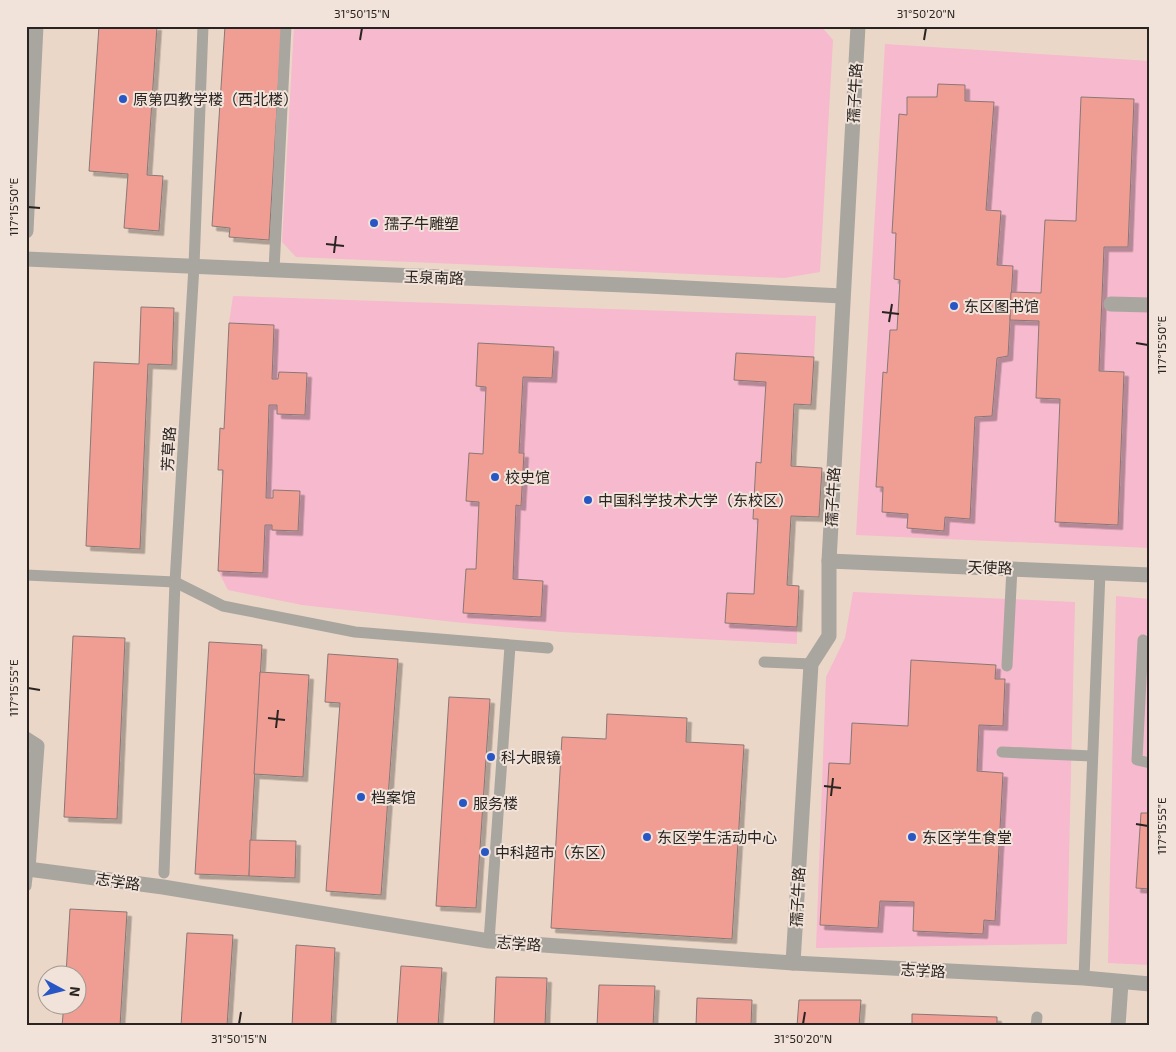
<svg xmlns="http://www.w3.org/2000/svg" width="1176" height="1052" viewBox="0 0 1176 1052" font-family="'Exo 2','Noto Sans SC',sans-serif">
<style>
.built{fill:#ebd7c8;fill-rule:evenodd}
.green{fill:#f6b9cd}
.building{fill:#f09e93;stroke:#887876;filter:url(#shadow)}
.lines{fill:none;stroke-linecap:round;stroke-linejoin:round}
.service{stroke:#a9a6a0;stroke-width:11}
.pedestrian{stroke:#a9a6a0;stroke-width:15}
.minor{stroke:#a9a6a0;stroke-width:15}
.ticks{fill:none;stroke:#292421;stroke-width:2}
.poi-dot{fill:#2857c5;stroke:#f1e3d9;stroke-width:2}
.labels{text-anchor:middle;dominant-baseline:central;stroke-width:4;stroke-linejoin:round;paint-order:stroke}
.street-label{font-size:15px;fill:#292421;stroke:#f1e3d9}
.poi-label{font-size:15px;fill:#292421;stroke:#f1e3d9;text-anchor:start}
.neatline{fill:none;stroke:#292421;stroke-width:2}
.ticks-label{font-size:12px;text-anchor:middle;fill:#292421}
</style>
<defs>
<filter id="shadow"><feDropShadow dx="4.5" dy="4.5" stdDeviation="0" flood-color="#0004"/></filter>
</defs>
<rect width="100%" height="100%" fill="#f1e3d9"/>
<path class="built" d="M26 26H1150V1026H26ZM48 974H78V1004H48Z"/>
<g class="green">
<polygon points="294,26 821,26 833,40 820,272 784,278 296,257 282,242"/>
<polygon points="885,44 1150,61 1150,548 856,535"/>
<polygon points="233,296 816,316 814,357 736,354 735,380 766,382 761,463 756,463 753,519 758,519 754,594 727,593 725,623 797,627 797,644 561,632 454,622 302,605 228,590 218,571 229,323"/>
<polygon points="853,592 1075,602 1067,944 816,948 826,677 845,638"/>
<polygon points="1116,596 1150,599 1150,965 1108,963"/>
</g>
<g class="building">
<polygon points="99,26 157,26 147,175 163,176 159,231 124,228 128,174 89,171"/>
<polygon points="225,26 282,26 269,240 229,237 230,228 212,226"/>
<polygon points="938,84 965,85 965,101 994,102 986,210 1001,211 997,265 1013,266 1008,356 997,358 992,416 975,417 970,519 945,517 944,531 907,528 908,514 882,512 883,487 876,487 883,372 887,373 890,330 897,330 900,280 894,279 896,233 892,233 899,114 907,115 907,97 937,97"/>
<polygon points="1081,97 1134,99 1128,247 1104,247 1099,371 1124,372 1118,525 1055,522 1060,399 1036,398 1039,321 1010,320 1011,292 1041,293 1045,220 1076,221"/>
<polygon points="141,307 174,308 172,365 148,364 140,549 86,546 94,362 139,364"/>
<polygon points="229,323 274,325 272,379 278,379 279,372 307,373 305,415 277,414 277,405 269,405 266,498 273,498 273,490 300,491 298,531 272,530 272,525 265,525 263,573 218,571 223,470 218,470 220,428 224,429"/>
<polygon points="478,343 554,347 552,378 523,377 519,453 524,453 521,506 516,505 513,579 543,581 541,617 463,613 466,569 476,569 479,502 466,501 469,453 483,454 486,387 476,386"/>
<polygon points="736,353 814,357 811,405 794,404 791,466 822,468 819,517 791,516 787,585 799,586 797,627 725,623 727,593 754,594 758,519 753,519 756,462 761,463 766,382 734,380"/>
<polygon points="73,636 125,638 117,819 64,817"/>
<polygon points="209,642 262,645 249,876 195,874"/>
<polygon points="328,654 398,659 381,895 326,891 340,703 325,702"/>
<polygon points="911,660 996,665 995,679 1005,679 1003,726 979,725 977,771 1003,773 995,921 984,920 983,934 913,931 914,902 880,901 878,928 820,925 829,763 850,764 852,723 908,726"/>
<polygon points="260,672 309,675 303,777 254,774"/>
<polygon points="449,697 490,699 476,908 436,906"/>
<polygon points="607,714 687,718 686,742 744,745 732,939 551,928 562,737 606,739"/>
<polygon points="1141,813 1150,813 1150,889 1136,888"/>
<polygon points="250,840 296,841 295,878 249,876"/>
<polygon points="70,909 127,912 120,1026 62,1026 64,1004 78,1004 78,974 66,974"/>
<polygon points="187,933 233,935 227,1026 181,1026"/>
<polygon points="296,945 335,948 331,1026 292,1026"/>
<polygon points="401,966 442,968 438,1026 397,1026"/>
<polygon points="496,977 547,978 545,1026 494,1026"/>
<polygon points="599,985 655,986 653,1026 597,1026"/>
<polygon points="697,998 752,1000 751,1026 696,1026"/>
<polygon points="799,1000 861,1000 859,1026 797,1026"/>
<polygon points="912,1014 997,1017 997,1026 912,1026"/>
</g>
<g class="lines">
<g class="service">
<polyline points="274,270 286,26"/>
<polyline points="26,575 175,582 223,606 355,632 548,648"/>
<polyline points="1143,640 1137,760 1150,763"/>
<polyline points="764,662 811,664"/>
<polyline points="1007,666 1012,568"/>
<polyline points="1002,752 1092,756"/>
<polyline points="164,873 175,582 194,266 203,26"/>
<polyline points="26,886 28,869"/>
<polyline points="489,941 510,646"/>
<polyline points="1084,978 1100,572"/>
<polyline points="1036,1026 1037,1017"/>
</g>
<g class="pedestrian">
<polyline points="1111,304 1150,305"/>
<polyline points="829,561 1150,575"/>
</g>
<g class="minor">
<polyline points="26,231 36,26"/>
<polyline points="26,259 647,286 842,296"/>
<polyline points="26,739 37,746 28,869 163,887 489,941 793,963 1084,978 1150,984"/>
<polyline points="793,963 811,664 829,636 829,561 858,26"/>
<polyline points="1118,1026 1121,983"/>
</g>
</g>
<path class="ticks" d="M360 40 362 28M924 40 926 28M28 207 40 208M326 244 344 246M334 253 336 236M882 312 899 314M889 322 892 304M1136 343 1148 345M28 688 40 690M268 718 285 720M276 728 278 710M824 786 841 788M831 796 833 778M1136 824 1148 826M239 1024 241 1012M803 1024 805 1012"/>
<g class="poi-dot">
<circle cx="123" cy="99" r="5"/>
<circle cx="374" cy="223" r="5"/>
<circle cx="954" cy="306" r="5"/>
<circle cx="495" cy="477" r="5"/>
<circle cx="588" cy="500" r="5"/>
<circle cx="491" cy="757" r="5"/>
<circle cx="361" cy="797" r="5"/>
<circle cx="463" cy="803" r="5"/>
<circle cx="647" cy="837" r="5"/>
<circle cx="912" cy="837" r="5"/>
<circle cx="485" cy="852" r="5"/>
</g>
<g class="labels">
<g class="street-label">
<text transform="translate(854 93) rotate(-87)">孺子牛路</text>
<text transform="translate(434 277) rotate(2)">玉泉南路</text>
<text transform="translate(168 449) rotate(-87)">芳草路</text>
<text transform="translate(832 497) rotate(-87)">孺子牛路</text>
<text transform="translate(990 567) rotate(2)">天使路</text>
<text transform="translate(118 881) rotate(8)">志学路</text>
<text transform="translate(797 897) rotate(-87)">孺子牛路</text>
<text transform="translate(519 943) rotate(4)">志学路</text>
<text transform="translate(923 970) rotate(3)">志学路</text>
</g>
<g class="poi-label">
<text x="133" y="99">原第四教学楼（西北楼）</text>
<text x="384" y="223">孺子牛雕塑</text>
<text x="964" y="306">东区图书馆</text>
<text x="505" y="477">校史馆</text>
<text x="598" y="500">中国科学技术大学（东校区）</text>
<text x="501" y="757">科大眼镜</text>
<text x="371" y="797">档案馆</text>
<text x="473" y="803">服务楼</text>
<text x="657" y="837">东区学生活动中心</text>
<text x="922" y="837">东区学生食堂</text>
<text x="495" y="852">中科超市（东区）</text>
</g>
</g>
<rect width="1176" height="1052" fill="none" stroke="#f1e3d9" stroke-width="55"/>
<g transform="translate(62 990) rotate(97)"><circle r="24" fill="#f1e3d9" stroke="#a1978f"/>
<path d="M0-4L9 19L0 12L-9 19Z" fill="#2857c5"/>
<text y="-8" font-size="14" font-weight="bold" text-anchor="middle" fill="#292421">N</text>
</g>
<rect x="28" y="28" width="1120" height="996" class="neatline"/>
<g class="ticks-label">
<text x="362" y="18">31°50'15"N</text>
<text x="926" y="18">31°50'20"N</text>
<text transform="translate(14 207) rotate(-90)" y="4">117°15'50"E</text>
<text transform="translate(1162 345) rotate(-90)" y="4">117°15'50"E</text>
<text transform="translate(14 688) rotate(-90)" y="4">117°15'55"E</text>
<text transform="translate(1162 826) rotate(-90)" y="4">117°15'55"E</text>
<text x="239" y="1043">31°50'15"N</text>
<text x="803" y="1043">31°50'20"N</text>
</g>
</svg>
